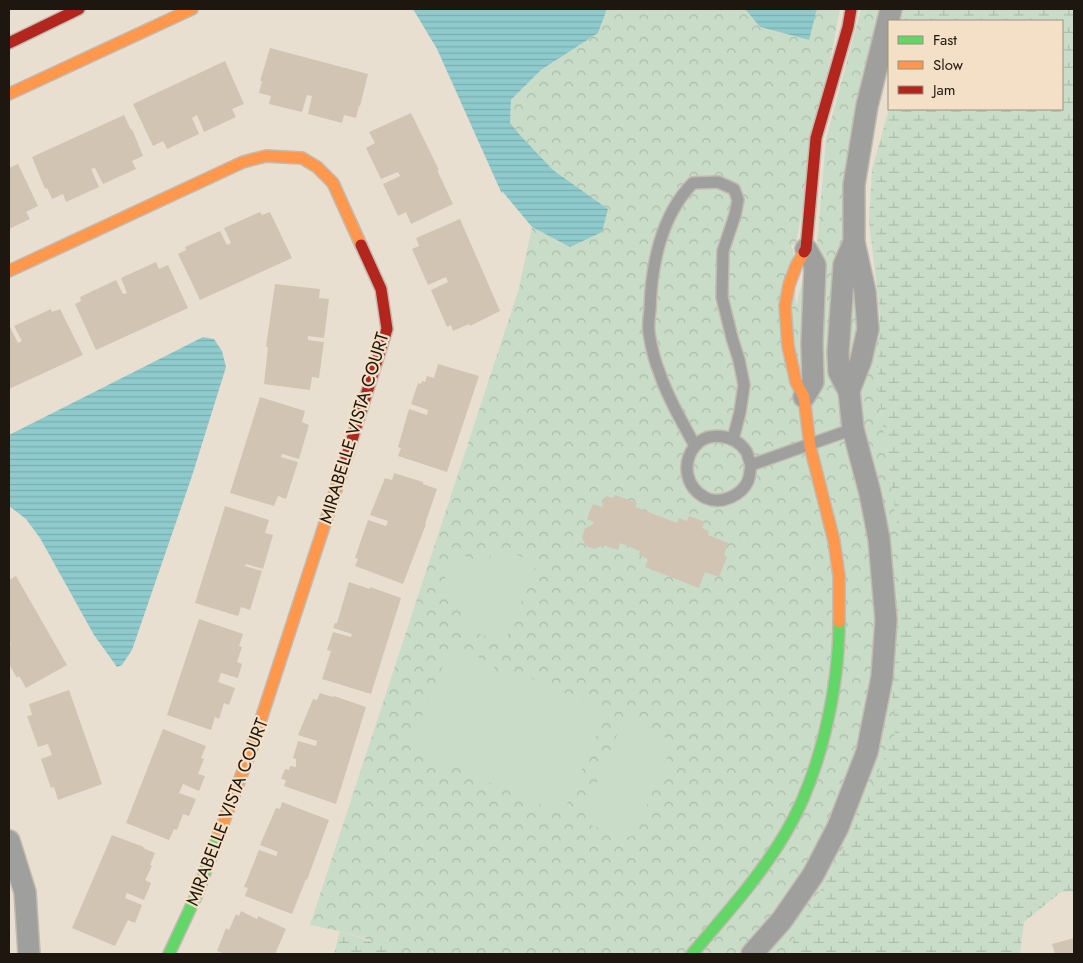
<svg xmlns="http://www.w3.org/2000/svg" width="1083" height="963" viewBox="0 0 1083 963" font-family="Jost,sans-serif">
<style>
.wetland{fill:url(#wetland-marsh)}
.park{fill:url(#park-crowns)}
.pitch{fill:#c9dcc8}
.water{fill:url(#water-rules)}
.building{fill:#d1c4b3}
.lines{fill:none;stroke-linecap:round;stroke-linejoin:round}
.lane-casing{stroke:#c3bab0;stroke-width:14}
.street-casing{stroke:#c3bab0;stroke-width:24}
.fast-casing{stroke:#c3bab0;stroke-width:14}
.slow-casing{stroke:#c3bab0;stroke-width:14}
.jam-casing{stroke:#c3bab0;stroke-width:14}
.lane{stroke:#9fa09d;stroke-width:11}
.street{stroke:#9fa09d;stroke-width:21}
.fast{stroke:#63d668;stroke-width:11}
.slow{stroke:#ff974d;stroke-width:11}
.jam{stroke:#b3261e;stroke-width:11}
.labels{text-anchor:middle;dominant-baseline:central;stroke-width:4.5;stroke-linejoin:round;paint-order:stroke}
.street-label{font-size:18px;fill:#1e170f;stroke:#f3e0c7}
</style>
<defs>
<pattern id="wetland-marsh" width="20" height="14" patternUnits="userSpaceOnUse" patternTransform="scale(1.25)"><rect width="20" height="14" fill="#c9dcc8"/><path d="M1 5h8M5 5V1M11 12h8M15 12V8" fill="none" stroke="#acbcab"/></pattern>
<pattern id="park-crowns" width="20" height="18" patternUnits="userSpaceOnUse" patternTransform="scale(1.25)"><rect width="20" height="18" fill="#c9dcc8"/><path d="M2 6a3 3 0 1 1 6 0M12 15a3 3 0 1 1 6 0" fill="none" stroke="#acbcab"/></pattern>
<pattern id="water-rules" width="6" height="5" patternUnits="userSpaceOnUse" patternTransform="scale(1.25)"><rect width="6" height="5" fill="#8fcbcc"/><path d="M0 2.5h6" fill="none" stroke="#7baeae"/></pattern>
</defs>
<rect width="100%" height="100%" fill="#e9dfd1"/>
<g class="wetland">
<polygon points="902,9 1074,9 1074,891 1061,892 1024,922 1020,954 790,954 794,938 852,832 890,657 902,563 877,382 880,315 869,221 872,169 889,109 1062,109 1062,21 900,21"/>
<polygon points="340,931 383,946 394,954 334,954"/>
</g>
<path class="park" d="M607 9H745L760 27 808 40 817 9H840L796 243 791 246 793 249 796 306 804 275 823 337 826 265 817 245 826 139 861 9H881L857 104 843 183V240L833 265 829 339H850L853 289 859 342 879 339 877 382 902 563 890 657 895 734 852 832 794 938 790 954H394C370 936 338 931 310 925L519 288 532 227 570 247 608 209 553 170 520 135 510 123 511 101 541 70 598 33Z"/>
<g class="pitch">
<polygon points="495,546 537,563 504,644 461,626 468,607 438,595 456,552 487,565"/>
<polygon points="459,649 492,663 499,677 511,670 547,685 551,696 561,692 598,707 603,721 566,806 555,811 521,796 515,783 503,788 468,774 462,762 449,767 416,752 412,740 447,656"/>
<polygon points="632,721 667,738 671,748 635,834 626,838 591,825 584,814 621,726"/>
</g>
<g class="water">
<polygon points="413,9 607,9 598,33 541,70 511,100 510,123 520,135 553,170 608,209 602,232 570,247 532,227 502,191 502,194 437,49"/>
<polygon points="745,9 817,9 809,40 760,27"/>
<polygon points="203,337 214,339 222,351 226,367 192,476 132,650 122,665 117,667 94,635 40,538 26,519 9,506 9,435"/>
</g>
<g class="building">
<polygon points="270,48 368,74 360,106 359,106 356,118 344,115 342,123 308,114 312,96 307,95 302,112 269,104 271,96 259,93 262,81 260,81"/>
<polygon points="225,61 244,104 232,109 236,117 204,132 197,115 192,118 199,134 167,149 163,141 153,146 133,104"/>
<polygon points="411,113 439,170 437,170 453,204 411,224 406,212 398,216 383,184 400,176 398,172 381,179 366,148 375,143 369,132"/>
<polygon points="124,115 131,130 132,129 143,156 132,161 136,169 103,184 95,168 91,169 99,187 66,202 63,194 52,199 47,188 45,189 32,157"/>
<polygon points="18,164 38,206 26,212 30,219 9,229 9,168"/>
<polygon points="260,212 262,215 270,212 292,258 200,300 178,254 186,250 185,247 220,231 227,245 231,243 224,228"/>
<polygon points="460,219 500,311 470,326 469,324 453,331 451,325 447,327 431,290 448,282 446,277 428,285 412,249 419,246 416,238"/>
<polygon points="156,262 159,269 168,265 188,308 96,350 75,304 81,301 80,297 116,280 123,294 127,293 121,278"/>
<polygon points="275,284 320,289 319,298 329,299 324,338 308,336 308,340 324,342 319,378 312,377 310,390 264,384 268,347 266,347"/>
<polygon points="51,309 52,312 60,309 83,355 9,389 9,328 10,327 18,343 22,341 14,326"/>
<polygon points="438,364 479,376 447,472 398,456 401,448 398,447 409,409 427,415 428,410 411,404 418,383 421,384 422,381 425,382 427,376 434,378"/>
<polygon points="260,397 305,411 302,422 309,425 299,459 282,454 281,457 298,462 286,499 278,496 274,506 230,493"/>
<polygon points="394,473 423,482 423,484 437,489 425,524 426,524 403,584 355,566 358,559 355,558 368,520 386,526 388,521 370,515 385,478 392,480"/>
<polygon points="615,495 637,503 635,507 677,523 679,518 687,521 689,516 705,522 702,528 709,531 708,535 728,543 724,555 727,557 719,577 705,572 699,588 645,567 648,559 639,555 640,551 620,543 618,550 603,545 595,549 586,546 582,538 585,528 592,525 594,522 587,519 593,504 602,507 606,496 613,498"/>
<polygon points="225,506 269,520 265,533 273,535 263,569 246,564 245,566 262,571 250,610 241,607 238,616 195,603"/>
<polygon points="16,576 67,665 26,688 19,676 17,678 9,664 9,646 11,645 9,641 9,580"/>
<polygon points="349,582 370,589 370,587 401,598 371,694 322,679 331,651 327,650 333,632 351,637 352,634 333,628 335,623 337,623"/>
<polygon points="199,619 243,634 239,646 242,647 237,662 242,664 238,678 221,673 218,682 235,688 229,705 224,703 219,719 215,717 211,730 167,715"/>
<polygon points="69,690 102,784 58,800 54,787 51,788 41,759 52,755 48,744 38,747 27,716 32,715 29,704"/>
<polygon points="320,693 333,697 334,696 366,707 336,804 284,786 286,780 281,779 285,769 289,770 290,766 296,767 296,759 293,758 298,741 316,746 317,741 298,735 313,699 317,700"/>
<polygon points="163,729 206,746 201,758 204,759 198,774 205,776 199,791 183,784 179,793 196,799 189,816 183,814 177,830 174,829 169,840 126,823"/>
<polygon points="282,802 329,820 307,880 306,879 292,914 245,896 248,888 244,887 259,850 276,856 278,852 260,845 276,808 280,809"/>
<polygon points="112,835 144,847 143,848 155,853 150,865 152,866 145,880 151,883 144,900 127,893 125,898 142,905 135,923 128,920 115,946 72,928"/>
<polygon points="241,911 257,919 258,916 286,929 275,954 225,954 217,951 226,928 229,930 236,914 239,916"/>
<polygon points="1074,938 1074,954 1055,954 1052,944"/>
</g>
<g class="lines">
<g class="lane-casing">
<g id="lane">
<path d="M695 446C683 423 668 399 660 374 655 362 651 346 649 333 648 326 649 317 650 310 651 266 661 215 693 183L718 182 734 189 738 200 735 215 723 251 722 297 732 338 739 360 744 385 740 412 733 439"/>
<path d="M751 465C749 461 748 454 746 451 735 435 708 430 695 446 681 464 686 488 706 498 721 505 742 495 748 481 750 476 750 470 751 465L853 429"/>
</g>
</g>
<g class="street-casing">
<g id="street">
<polyline points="849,391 839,372 838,353 844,265 854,242"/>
<polyline points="804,397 813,382 812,343 815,265 806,249"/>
<polyline points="9,841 25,892 29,954"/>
<polyline points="752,954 782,920 813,875 838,827 867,752 882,677 886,620 879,539 870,493 853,429 849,391 861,360 868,329 865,292 854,242 854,185 867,106 891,9"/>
</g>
</g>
<g class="fast-casing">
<g id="fast">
<polyline points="169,954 197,894 219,834"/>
<path d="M692 954C725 915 759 878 785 834 820 776 839 689 839 622"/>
</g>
</g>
<g class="slow-casing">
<g id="slow">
<polyline points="9,94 192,9"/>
<polyline points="804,252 796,266 789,285 785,306 788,346 796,382 804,397 810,446 834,541 839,576 839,622"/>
<polyline points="9,271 243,162 266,156 302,158 317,167 333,183 361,245"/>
<polyline points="219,834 251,750 343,468"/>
</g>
</g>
<g class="jam-casing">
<g id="jam">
<polyline points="9,43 79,9"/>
<polyline points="804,252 806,249 816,138 848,27 851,9"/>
<polyline points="343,468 387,329 381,289 361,245"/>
</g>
</g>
<use href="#lane" class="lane"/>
<use href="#street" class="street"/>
<use href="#fast" class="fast"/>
<use href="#slow" class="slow"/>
<use href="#jam" class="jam"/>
</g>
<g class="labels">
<g class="street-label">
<text transform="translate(354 428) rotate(-73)">MIRABELLE VISTA COURT</text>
<text transform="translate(227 812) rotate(-69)">MIRABELLE VISTA COURT</text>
</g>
</g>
<rect width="1083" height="963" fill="none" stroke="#1e170f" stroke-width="20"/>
<rect x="888" y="20" width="175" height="90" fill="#f3e0c7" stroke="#9e907d"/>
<rect x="898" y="36" width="25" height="8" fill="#63d668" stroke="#9e907d"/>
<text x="933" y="45" font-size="15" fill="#1e170f">Fast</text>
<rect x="898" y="61" width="25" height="8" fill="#ff974d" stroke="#9e907d"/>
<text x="933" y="70" font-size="15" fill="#1e170f">Slow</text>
<rect x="898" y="86" width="25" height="8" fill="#b3261e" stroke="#9e907d"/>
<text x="933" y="95" font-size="15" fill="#1e170f">Jam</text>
</svg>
